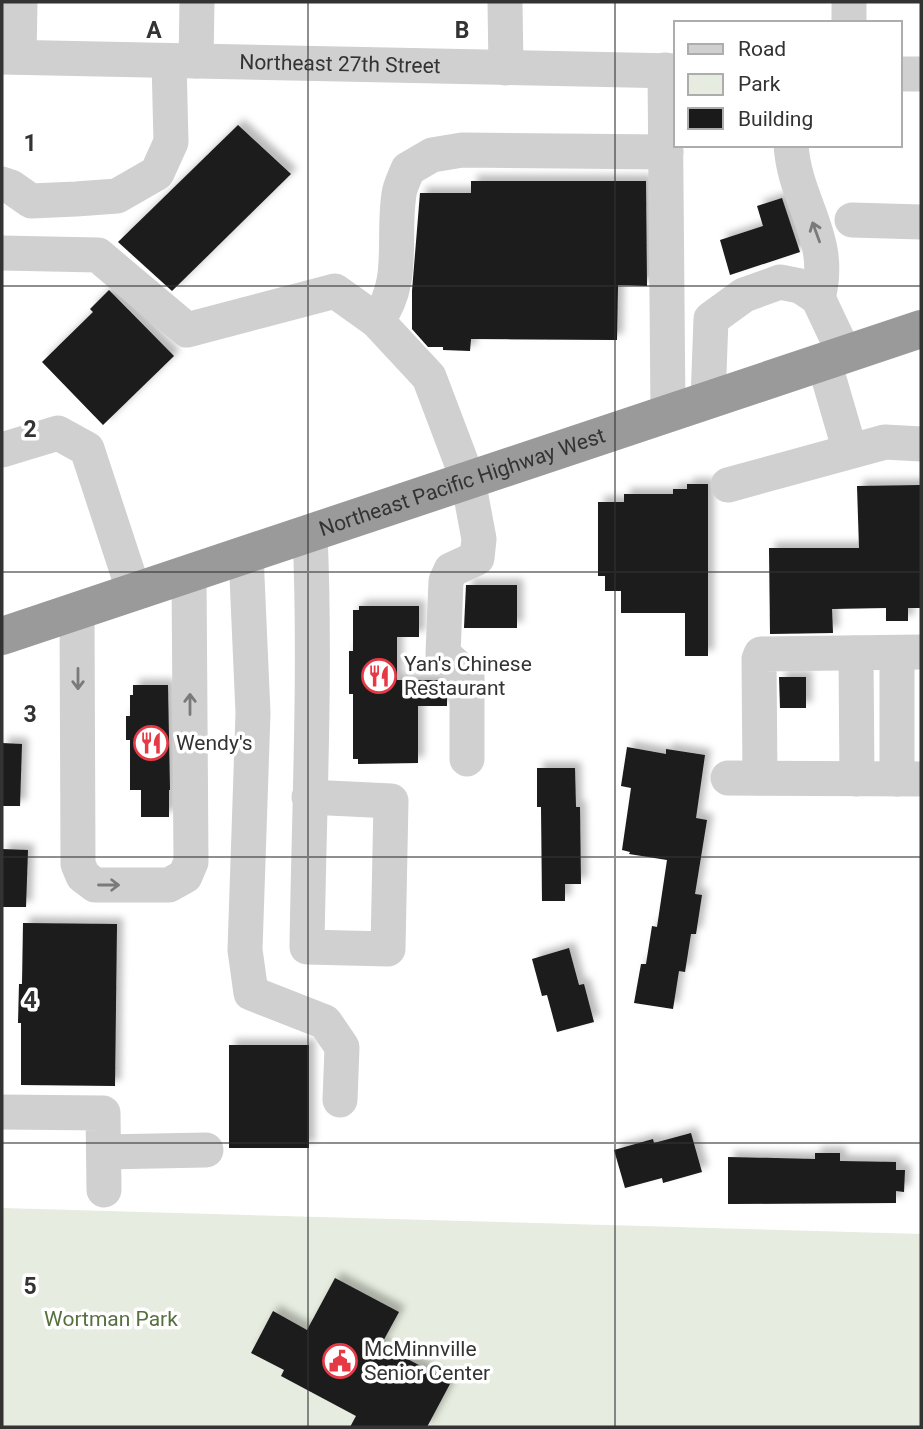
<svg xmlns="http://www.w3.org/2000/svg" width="923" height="1429" viewBox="0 0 923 1429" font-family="Roboto,sans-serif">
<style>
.green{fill:#e6ecdf}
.building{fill:#1a1a1a;filter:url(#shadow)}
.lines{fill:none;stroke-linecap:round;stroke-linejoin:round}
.minor{stroke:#d0d0d0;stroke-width:35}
.highway{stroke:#9a9a9a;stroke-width:38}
.oneway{stroke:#7a7a7a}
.grid{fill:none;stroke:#333;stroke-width:2;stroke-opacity:0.55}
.labels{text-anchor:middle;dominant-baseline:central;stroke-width:7;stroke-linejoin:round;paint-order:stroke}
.street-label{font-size:21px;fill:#333;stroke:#fff}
.poi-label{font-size:21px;fill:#333;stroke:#fff;text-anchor:start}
.park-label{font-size:21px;fill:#56703f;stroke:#fff}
.grid-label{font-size:23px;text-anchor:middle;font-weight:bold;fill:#333;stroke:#fff;stroke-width:7;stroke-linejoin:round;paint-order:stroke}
</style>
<defs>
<filter id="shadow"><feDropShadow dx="6" dy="-6" stdDeviation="3.5" flood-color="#0004"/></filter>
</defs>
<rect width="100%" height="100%" fill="#fff"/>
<polygon class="green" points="2,1208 921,1234 921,1427 2,1427"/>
<g class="building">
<polygon points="238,125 291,174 172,291 118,242"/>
<polygon points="471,181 646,181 647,286 618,285 617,340 471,339 470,351 443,350 443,347 428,347 412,329 412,291 420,193 471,193"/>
<polygon points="782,198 800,252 730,275 720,240 763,226 757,206"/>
<polygon points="109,290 174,356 103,425 42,362 93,312 90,309"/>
<polygon points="687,484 708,484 708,656 685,656 685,613 621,613 621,591 605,591 605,576 598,576 598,502 624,502 624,494 673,494 673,489 687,489"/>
<polygon points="921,485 921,608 908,608 908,621 886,621 886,608 832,609 833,633 770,634 769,548 859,548 857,486"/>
<polygon points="466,585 517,585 517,628 464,628"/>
<polygon points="359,606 419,606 419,637 397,637 397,680 442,680 447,685 447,706 418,706 418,763 358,764 358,759 353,759 353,694 349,694 349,651 353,651 353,610 359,610"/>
<polygon points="779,677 806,677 806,708 780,708"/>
<polygon points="133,685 168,685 170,790 169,790 169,817 141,817 141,790 130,790 130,740 126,740 126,716 130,716 130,695 133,695"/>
<polygon points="2,743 22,744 20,806 2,806"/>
<polygon points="627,747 666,754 666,749 705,755 696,818 707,820 695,894 702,895 696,934 691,934 685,972 679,971 673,1009 634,1003 641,964 646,964 652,926 657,927 667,860 629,854 630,852 622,850 631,788 621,786"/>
<polygon points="537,768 575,768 576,807 580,807 581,884 565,884 565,901 542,901 541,807 537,807"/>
<polygon points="2,849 28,850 26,907 2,907"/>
<polygon points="23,923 117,924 115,1086 21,1085 21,1023 18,1023 19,984 22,984"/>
<polygon points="569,948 579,985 584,984 594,1022 557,1032 547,995 542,996 532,959"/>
<rect x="229" y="1045" width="80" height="103"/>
<polygon points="691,1133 702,1172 663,1183 662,1178 625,1188 614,1150 653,1139 654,1143"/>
<polygon points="815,1153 840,1153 840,1161 896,1162 896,1170 905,1170 904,1192 896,1191 896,1203 728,1204 728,1157 815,1159"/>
<polygon points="335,1278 399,1312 381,1345 451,1382 427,1427 350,1427 356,1416 281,1376 284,1370 251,1353 273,1311 307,1330"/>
</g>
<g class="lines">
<g class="minor">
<polyline points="505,2 506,68"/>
<polyline points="849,23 849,2"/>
<path id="s1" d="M2 57 676 71"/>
<polyline points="19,57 20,2"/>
<polyline points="196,61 197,2"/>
<polyline points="665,70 668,414"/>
<polyline points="900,74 921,74"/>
<path d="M791 145C795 204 834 237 818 298"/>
<polyline points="2,184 11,187 31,201 76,199 117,196 157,173 171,142 169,61"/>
<polyline points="852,220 921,222"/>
<polyline points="2,253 98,255 187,330 335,291 377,321 429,377 468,480 479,539 477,558 451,570 446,581 443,654 467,676 467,759"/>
<path d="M377 321C406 282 392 239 399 194 400 186 405 177 408 169L432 155 462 150 666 152"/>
<polyline points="824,362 850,451"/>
<polyline points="708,400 711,319 744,295 780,282 800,286 818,298 845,355"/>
<polyline points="2,450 58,433 87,449 134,592"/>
<polyline points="728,485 885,442 921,444"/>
<polyline points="246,554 253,713 245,950 251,993 325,1022 342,1047 340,1100"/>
<polyline points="77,611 78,864 83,876 95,885 169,885 185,876 191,862 189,573"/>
<polyline points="856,653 857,779"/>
<polyline points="897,653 897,779"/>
<polyline points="728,778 921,779"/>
<polyline points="760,778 759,659 761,654 921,652"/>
<path d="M309 797 391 801 388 949 307 947C309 810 316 670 310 533"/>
<polyline points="2,1112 103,1113 104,1190"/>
<polyline points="104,1152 206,1150"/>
</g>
<path class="highway" id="s2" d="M2 636 921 329"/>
</g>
<defs><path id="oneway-shaft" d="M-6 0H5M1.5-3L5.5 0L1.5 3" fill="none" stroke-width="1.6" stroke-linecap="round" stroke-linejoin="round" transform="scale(1.75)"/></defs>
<g class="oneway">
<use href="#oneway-shaft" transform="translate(816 232) rotate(-110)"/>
<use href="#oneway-shaft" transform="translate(78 679) rotate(90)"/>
<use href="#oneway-shaft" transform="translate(190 704) rotate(-90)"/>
<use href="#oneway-shaft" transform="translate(109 885)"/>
</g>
<path class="grid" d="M308 2V1427M615 2V1427M2 286H921M2 572H921M2 857H921M2 1143H921"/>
<defs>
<g id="restaurant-ring" transform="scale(1.75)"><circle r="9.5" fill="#fff" stroke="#e63946" stroke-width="1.5"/><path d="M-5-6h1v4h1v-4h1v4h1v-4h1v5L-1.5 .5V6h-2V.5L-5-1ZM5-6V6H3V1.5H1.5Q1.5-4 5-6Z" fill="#e63946"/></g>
<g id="civic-ring" transform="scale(1.75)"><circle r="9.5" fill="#fff" stroke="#e63946" stroke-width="1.5"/><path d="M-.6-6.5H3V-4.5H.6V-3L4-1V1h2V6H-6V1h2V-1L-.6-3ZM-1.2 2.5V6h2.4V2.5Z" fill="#e63946"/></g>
</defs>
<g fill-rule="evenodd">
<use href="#restaurant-ring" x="379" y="676"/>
<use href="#restaurant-ring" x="151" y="743"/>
<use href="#civic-ring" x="340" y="1361"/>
</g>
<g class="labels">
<g class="street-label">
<text stroke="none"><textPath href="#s1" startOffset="338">Northeast 27th Street</textPath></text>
<text stroke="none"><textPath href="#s2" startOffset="485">Northeast Pacific Highway West</textPath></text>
</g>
<g class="poi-label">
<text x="404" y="664">Yan's Chinese<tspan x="404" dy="24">Restaurant</tspan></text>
<text x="176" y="743">Wendy's</text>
<text x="364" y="1349">McMinnville<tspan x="364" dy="24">Senior Center</tspan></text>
</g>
<g class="park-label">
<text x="111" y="1319">Wortman Park</text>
</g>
</g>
<g class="grid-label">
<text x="154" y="38">A</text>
<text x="462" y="38">B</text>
<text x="30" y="151">1</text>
<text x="30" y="437">2</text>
<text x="30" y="722">3</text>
<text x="30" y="1008">4</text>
<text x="30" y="1294">5</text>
</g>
<rect width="923" height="1429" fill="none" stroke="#333333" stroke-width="7"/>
<rect x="674" y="21" width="228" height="126" fill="#ffffff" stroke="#adadad" stroke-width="2"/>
<rect x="688" y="44" width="35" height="10" fill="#d0d0d0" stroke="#adadad" stroke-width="2"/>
<text x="738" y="56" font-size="21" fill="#333333">Road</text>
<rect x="688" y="74" width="35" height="21" fill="#e6ecdf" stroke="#adadad" stroke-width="2"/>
<text x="738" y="91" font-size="21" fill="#333333">Park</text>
<rect x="688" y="108" width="35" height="21" fill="#1a1a1a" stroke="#adadad" stroke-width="2"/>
<text x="738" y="126" font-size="21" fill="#333333">Building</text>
</svg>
